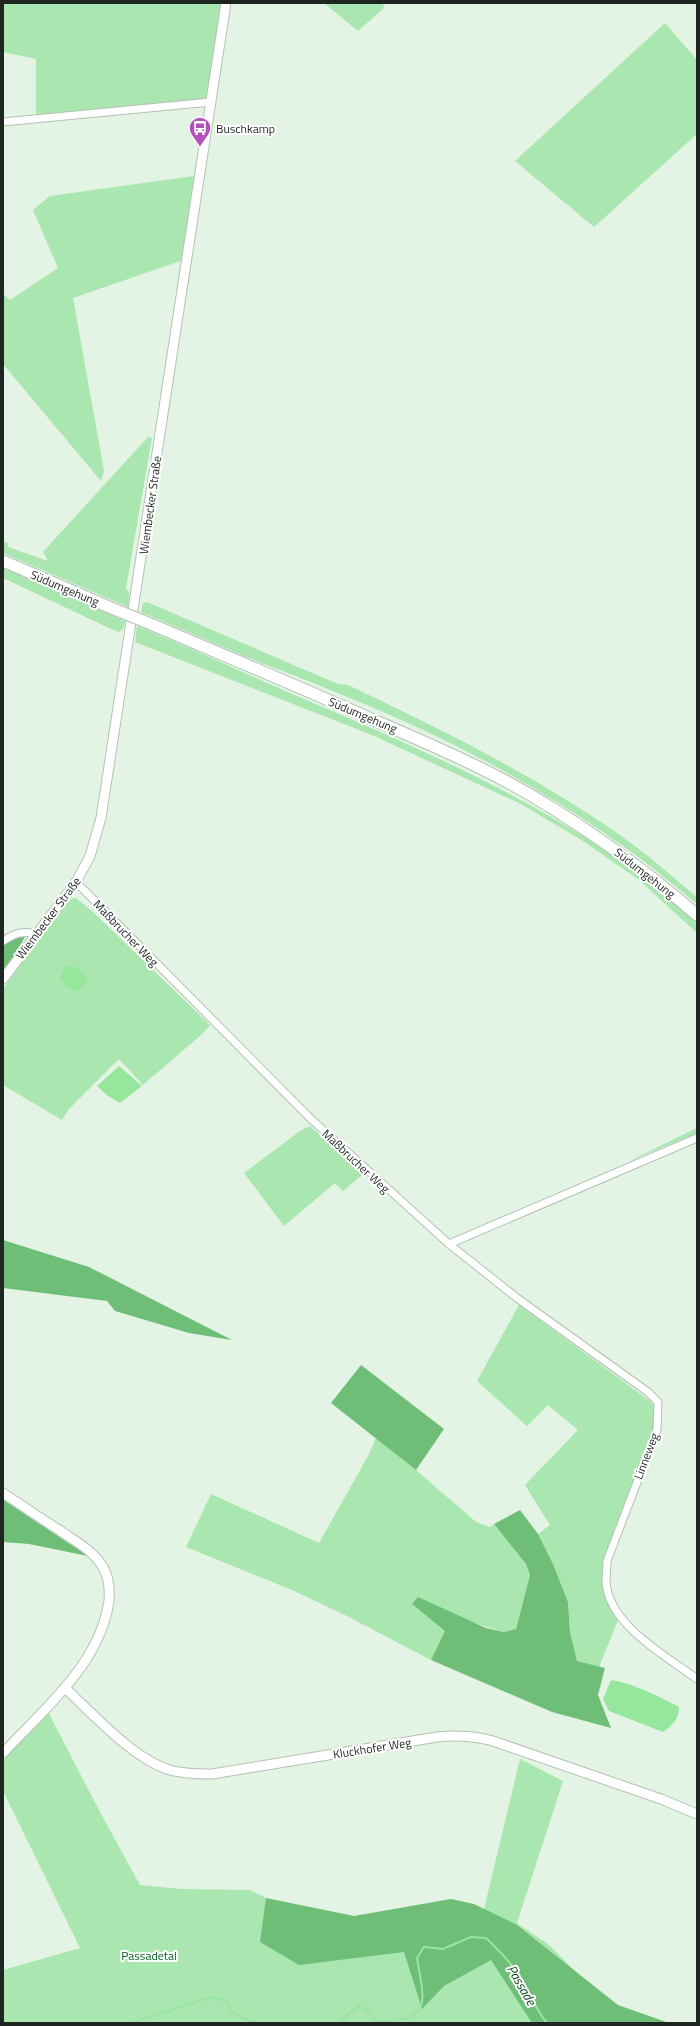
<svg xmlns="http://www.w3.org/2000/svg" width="700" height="2026" viewBox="0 0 700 2026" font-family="'Titillium Web',sans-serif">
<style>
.green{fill:#aae6af}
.forest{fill:#6fbe78}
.water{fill:#96e69e}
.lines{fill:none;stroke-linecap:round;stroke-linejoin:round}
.stream{stroke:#96e69e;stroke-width:2}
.minor-casing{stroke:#b3c2b4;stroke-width:9}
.tertiary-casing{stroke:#b3c2b4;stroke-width:11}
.primary-casing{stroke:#b3c2b4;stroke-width:13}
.minor{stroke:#fff;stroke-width:7}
.tertiary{stroke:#fff;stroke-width:9}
.primary{stroke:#fff;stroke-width:11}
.primary-bridge-casing{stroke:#b3c2b4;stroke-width:13;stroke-linecap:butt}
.primary-bridge{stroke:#fff;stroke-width:11}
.labels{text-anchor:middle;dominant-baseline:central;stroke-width:4;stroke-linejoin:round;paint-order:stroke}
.poi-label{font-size:12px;fill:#1f2520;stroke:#fff;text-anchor:start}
.street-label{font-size:12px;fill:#1f2520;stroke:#fff}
.park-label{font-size:12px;fill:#056020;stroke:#fff}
.water-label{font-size:13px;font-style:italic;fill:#013e11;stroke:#fff}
</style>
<rect width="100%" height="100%" fill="#e3f3e4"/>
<g class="green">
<polygon points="3,3 222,3 206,105 36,121 36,59 3,52"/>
<polygon points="324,3 383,3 384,8 358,31"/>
<polygon points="665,23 697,60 697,134 594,227 515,161"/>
<polygon points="194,176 183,260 73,298 104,471 101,481 3,364 3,294 10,300 58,268 33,210 50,196"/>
<polygon points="148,437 152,438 126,588 129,593 128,607 3,553 3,541 8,543 8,547 48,561 43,552"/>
<polygon points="3,567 125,621 123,629 119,632 111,629 3,578"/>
<path d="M147 602 338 684 348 685C440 729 530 773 614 831 644 851 670 875 697 897V904C611 830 513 771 410 724 358 700 303 679 249 658 213 643 177 627 141 612L143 603Z"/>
<path d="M137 626C189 647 240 671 292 694 394 737 496 781 591 841 628 865 663 893 697 923V933L639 880 583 841 521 804 372 735 135 642Z"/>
<polygon points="76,898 92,911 210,1025 202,1034 143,1085 119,1059 69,1109 62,1120 3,1085 3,989 66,900"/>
<polygon points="310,1126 363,1174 343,1191 335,1183 284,1226 244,1173 300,1131"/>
<polygon points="697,1128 697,1133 629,1161"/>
<path d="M519 1305 650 1401 655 1408V1422L650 1442 604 1561C602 1586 605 1599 618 1620L599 1667 577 1661 570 1632 568 1602 553 1564 538 1534 550 1525 525 1485 578 1430 548 1405 527 1426 477 1381Z"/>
<polygon points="376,1438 416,1470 476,1522 490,1527 494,1524 526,1564 530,1576 516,1629 504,1632 412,1604 446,1631 431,1660 345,1615 292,1590 186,1547 211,1494 319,1543 368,1456"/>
<polygon points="48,1712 101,1814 140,1885 181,1889 250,1890 294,1912 352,1919 473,1905 484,1909 520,1759 563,1781 517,1923 549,1945 581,1977 637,2023 3,2023 3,1970 80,1948 3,1791 3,1760"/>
</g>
<g class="forest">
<polygon points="18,929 26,934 19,949 3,971 3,937"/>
<polygon points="3,1240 89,1267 232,1340 189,1333 115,1311 107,1301 3,1288"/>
<polygon points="361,1365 444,1429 416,1470 331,1403"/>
<polygon points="3,1499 5,1501 88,1556 29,1544 3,1542"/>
<polygon points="520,1510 538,1534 553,1564 568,1602 570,1632 577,1661 605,1668 598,1695 611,1728 552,1712 431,1660 445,1631 412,1604 418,1597 486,1628 504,1632 516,1629 530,1575 526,1564 494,1524"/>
<polygon points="266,1898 354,1916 451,1899 474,1904 517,1925 618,2005 669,2023 532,2023 491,1960 444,1986 422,2009 404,1952 299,1965 260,1942"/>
</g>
<g class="water">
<polygon points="66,965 78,968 87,977 86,984 76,992 66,986 60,977"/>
<polygon points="119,1066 142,1086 120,1103 108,1096 97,1086"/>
<path d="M611 1680C635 1684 658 1696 679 1707 679 1720 672 1725 663 1732L609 1711 603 1699Z"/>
</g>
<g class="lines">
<g class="stream">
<path d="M131 2023 211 1997 226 2001C231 2014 242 2018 254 2023"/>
<path d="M342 2023 346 2016 358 2006 367 2010 377 2022C432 2020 425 2004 417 1958L424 1947 443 1949 471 1937 486 1938C501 1952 514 1966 524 1983 532 1998 536 2010 547 2023"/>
</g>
<g class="minor-casing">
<g id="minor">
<polyline points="3,122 211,102"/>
<path d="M76 882 310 1118 449 1244 517 1298 648 1392 658 1402 657 1430 607 1561C607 1568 606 1575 606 1582 609 1625 666 1656 697 1679"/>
<path d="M3 941C14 934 22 930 36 934"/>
<polyline points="449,1244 697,1138"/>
</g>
</g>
<g class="tertiary-casing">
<g id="tertiary">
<polyline points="3,979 76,882 90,856 101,818 226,3"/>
<path d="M3 1493C21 1505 40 1518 59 1530 73 1540 91 1549 101 1564 109 1575 110 1588 109 1601 100 1664 44 1709 3 1753"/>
<path d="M65 1688C92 1713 134 1760 170 1770 184 1774 198 1774 212 1774L437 1737C457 1735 474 1736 493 1741L661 1799 697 1814"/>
</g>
</g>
<g class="primary-casing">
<g id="primary">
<polyline points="3,561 109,607"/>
<path d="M153 625C228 657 302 688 376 721 436 747 497 773 552 808 603 840 651 875 697 915"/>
</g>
</g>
<use href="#minor" class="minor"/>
<use href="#tertiary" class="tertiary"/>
<use href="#primary" class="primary"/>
<g class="primary-bridge-casing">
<polyline id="primary-bridge" points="109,607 153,625"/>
</g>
<use href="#primary-bridge" class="primary-bridge"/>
</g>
<defs>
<g id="bus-pin" transform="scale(1.15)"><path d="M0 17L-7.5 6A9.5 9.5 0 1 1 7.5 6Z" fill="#b451b8" stroke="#fff"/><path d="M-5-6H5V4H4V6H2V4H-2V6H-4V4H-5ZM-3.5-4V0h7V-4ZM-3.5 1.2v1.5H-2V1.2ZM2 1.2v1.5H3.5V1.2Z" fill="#fff"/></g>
</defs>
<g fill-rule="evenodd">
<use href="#bus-pin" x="200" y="128"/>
</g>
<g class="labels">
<g class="poi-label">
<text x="216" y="128">Buschkamp</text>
</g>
<g class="street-label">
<text transform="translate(150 505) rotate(-82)">Wiembecker Straße</text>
<text transform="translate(65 588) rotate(23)">Südumgehung</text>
<text transform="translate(363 715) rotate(23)">Südumgehung</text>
<text transform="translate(645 873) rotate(38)">Südumgehung</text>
<text transform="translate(48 918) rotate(-53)">Wiembecker Straße</text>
<text transform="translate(126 933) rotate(46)">Maßbrucher Weg</text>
<text transform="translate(356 1161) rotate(43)">Maßbrucher Weg</text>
<text transform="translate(646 1456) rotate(-69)">Linneweg</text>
<text transform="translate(372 1748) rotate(-9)">Kluckhofer Weg</text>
</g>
<g class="park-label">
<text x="149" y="1955">Passadetal</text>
</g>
<g class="water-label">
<text transform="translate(522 1985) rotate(60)">Passade</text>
</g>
</g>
<rect width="700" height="2026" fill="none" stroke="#1f2520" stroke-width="8"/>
</svg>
